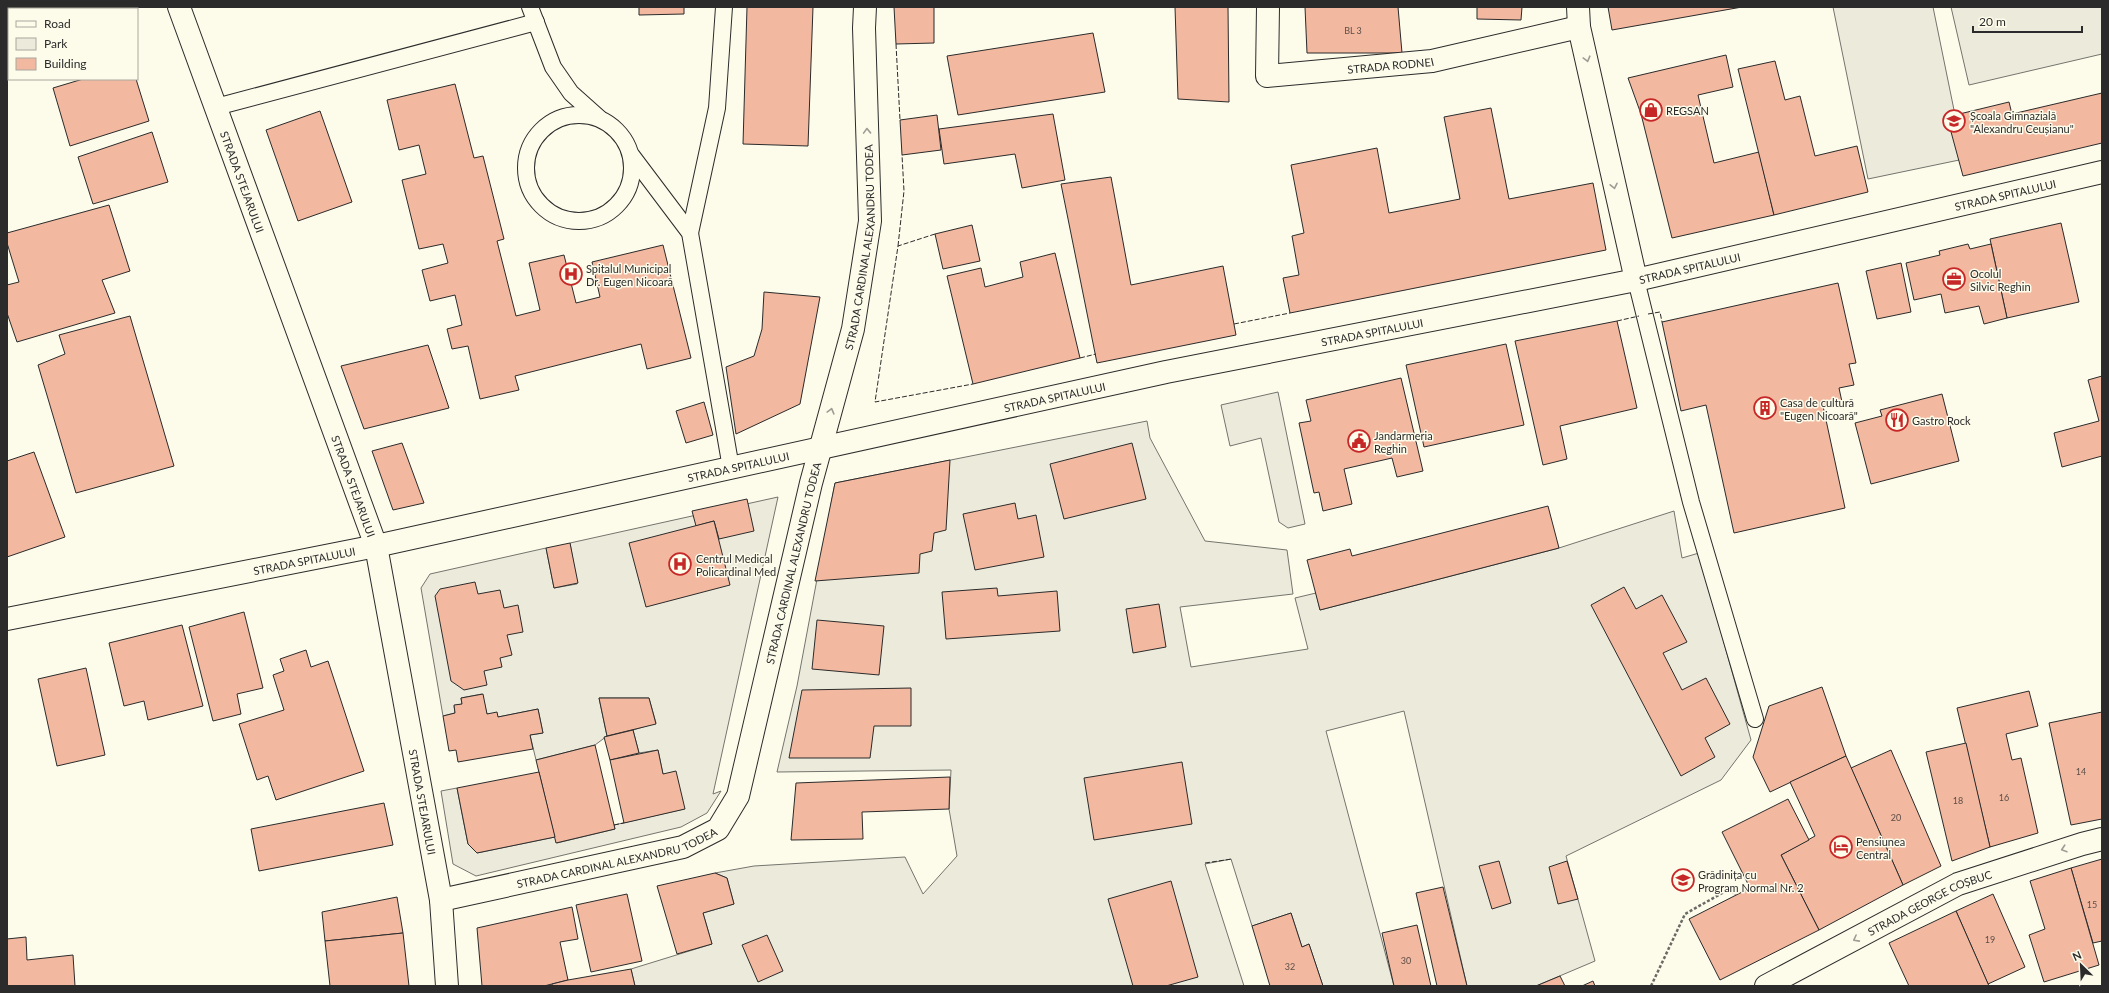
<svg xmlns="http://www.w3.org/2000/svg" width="2109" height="993" viewBox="0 0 2109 993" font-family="Lato,sans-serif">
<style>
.green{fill:#ecebdb;stroke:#74746e}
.building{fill:#f2b8a0;stroke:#2b2b2b}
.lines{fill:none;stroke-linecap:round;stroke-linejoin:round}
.lane-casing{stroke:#2b2b2b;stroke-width:18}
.street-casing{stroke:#2b2b2b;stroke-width:24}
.secondary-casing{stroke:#2b2b2b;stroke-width:24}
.path{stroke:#6a6964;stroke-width:2.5;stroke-dasharray:3 2;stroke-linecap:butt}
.lane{stroke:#fdfbea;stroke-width:16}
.street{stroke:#fdfbea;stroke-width:22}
.secondary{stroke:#fdfbea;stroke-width:22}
.fence{stroke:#2b2b2b;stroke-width:1;stroke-dasharray:5 2;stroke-linecap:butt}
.oneway{stroke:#9e9d94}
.labels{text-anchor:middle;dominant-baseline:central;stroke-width:3;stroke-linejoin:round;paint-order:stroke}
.number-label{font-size:9px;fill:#5d4e48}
.street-label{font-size:11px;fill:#2b2b2b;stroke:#fdfbea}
.poi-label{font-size:11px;fill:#2b2b2b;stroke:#fdfbea;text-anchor:start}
</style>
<rect width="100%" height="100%" fill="#fdfbea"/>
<g class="green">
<polygon points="1833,7 1933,7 1964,159 1868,179"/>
<polygon points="1951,7 2102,7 2102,54 1969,85"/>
<polygon points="1278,392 1305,524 1288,528 1279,522 1261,438 1230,446 1221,405"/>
<polygon points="1147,421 1150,438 1205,541 1287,550 1293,594 1180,607 1191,667 1308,649 1295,598 1316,593 1320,610 1559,548 1674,511 1682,558 1699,553 1751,740 1721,780 1566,856 1595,961 1536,986 1467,986 1404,711 1326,731 1394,986 1323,986 1309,944 1302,947 1291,913 1252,926 1231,859 1205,864 1244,986 635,986 631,969 712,944 703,913 734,904 727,878 715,873 754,866 905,857 923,894 957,856 949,809 951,770 777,772 797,686 835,483"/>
<polygon points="778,497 713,794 721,791 707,813 681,827 476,876 453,864 441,791 457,788 468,844 477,853 555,837 557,843 615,829 614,825 684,809 663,774 658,750 639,753 633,730 656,723 649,698 599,698 607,736 595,745 536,760 530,735 543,733 538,709 498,717 487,714 482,694 461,698 462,704 454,706 455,713 443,716 421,588 430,574 546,548 554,588 577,584 570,543"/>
</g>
<g class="building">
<polygon points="22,7 71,7 64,9 23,9"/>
<polygon points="639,7 684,7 684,14 639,15"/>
<polygon points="747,7 813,7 808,146 743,144"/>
<polygon points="894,7 934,7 934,43 896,44"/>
<polygon points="1175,7 1228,7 1229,102 1178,99"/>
<polygon points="1305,7 1398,7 1402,53 1307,53"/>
<polygon points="1477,7 1522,7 1521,20 1477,19"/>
<polygon points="1608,7 1742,7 1612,30"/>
<polygon points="1093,33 1105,92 958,115 947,56"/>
<polygon points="1726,55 1733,87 1698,95 1714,163 1759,152 1774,215 1672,238 1641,114 1628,78"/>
<polygon points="1775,61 1785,100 1800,96 1815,156 1857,146 1868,192 1774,215 1738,69"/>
<polygon points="83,79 136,79 149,121 70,146 53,88"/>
<polygon points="455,84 474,158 483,156 504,239 497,241 516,316 540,310 529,263 564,255 576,303 600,297 592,262 663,245 691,358 647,369 641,344 515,376 519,390 480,399 468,346 452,349 447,329 462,325 455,295 430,301 422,270 448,263 443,244 419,249 402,180 426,174 419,145 399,150 387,100"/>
<polygon points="2102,93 2102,143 1963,176 1947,117 2009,102 2012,114"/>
<polygon points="1491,108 1509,199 1593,183 1606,250 1290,313 1283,278 1299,275 1292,236 1304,233 1291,165 1377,148 1389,213 1460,199 1444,117"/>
<polygon points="320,111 352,202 298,221 266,130"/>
<polygon points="1053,114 1065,180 1022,188 1015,154 944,164 939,129"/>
<polygon points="937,115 941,150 902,155 900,120"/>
<polygon points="152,132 168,182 93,204 78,157"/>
<polygon points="1111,177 1131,285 1223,266 1236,335 1097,363 1061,184"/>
<polygon points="109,205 130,271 102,280 115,313 17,342 7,313 7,285 19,282 7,243 7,233"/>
<polygon points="2061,223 2079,302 2007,318 1990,239"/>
<polygon points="972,225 980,261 943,269 935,234"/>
<polygon points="1968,244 1970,249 1991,244 2007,318 1984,324 1979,306 1945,313 1941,294 1914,300 1906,263 1940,255 1939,251"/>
<polygon points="1055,253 1080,358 973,384 947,276 981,268 985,287 1023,277 1020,262"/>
<polygon points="1901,263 1911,312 1877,319 1866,271"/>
<polygon points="1838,283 1856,363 1849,364 1854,385 1839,388 1842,402 1823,406 1845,508 1734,533 1706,405 1681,411 1662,322"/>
<polygon points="764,292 820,297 800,404 736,434 726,367 754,356 762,329"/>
<polygon points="130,316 174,466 76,493 38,365 65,354 59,335"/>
<polygon points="1617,321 1637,408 1560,426 1567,459 1543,465 1515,341"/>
<polygon points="1506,344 1524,425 1424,447 1406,365"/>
<polygon points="428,345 449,408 364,429 341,366"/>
<polygon points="2102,376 2102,456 2062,467 2054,433 2099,421 2088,380"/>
<polygon points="1401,378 1423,471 1397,477 1392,458 1344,469 1352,504 1323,511 1319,492 1314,493 1299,423 1311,421 1306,400"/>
<polygon points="1942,394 1959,461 1871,484 1855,423 1882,416 1880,410"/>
<polygon points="704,402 713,435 686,443 676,411"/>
<polygon points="402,443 424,503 393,510 372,451"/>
<polygon points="1132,443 1146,499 1064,519 1050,464"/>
<polygon points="34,452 65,537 7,557 7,461"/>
<polygon points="950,460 946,530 934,533 932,551 920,554 919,573 815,581 835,483"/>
<polygon points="747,499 754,531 719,539 714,521 696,526 692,511"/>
<polygon points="1015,503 1018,519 1036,515 1044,557 975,570 963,514"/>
<polygon points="1548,506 1559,548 1320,610 1307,560 1350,549 1352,556"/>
<polygon points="714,521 730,585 646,607 629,543"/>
<polygon points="570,543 578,583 554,588 546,548"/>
<polygon points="475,582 478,594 500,590 504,608 518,605 523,632 507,635 512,655 500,658 502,667 484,671 487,685 464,690 451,681 435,596 440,589"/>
<polygon points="1624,587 1636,609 1662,595 1687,642 1663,653 1682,690 1706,678 1730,724 1705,738 1715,757 1681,776 1591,605"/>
<polygon points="997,588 998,596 1057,591 1060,631 946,639 942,592"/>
<polygon points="1159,604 1166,647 1133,653 1126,609"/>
<polygon points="244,612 263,688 237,694 241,714 213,721 189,627"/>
<polygon points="817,620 884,626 879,675 812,669"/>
<polygon points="182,625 203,706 148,720 144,701 124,706 109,643"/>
<polygon points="306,650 311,667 328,661 364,771 276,800 268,776 257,780 239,724 284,710 273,675 284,671 280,659"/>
<polygon points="86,668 105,755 57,766 38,679"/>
<polygon points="1822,687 1846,756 1770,792 1753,757 1769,706"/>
<polygon points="911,688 911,726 874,726 870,758 789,758 802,690"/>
<polygon points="2029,691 2038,726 2006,734 2012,760 2021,758 2038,833 1990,847 1957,708"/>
<polygon points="483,694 487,714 497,712 498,717 538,709 543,733 530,735 533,749 458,762 456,750 449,751 443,716 455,713 454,705 462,704 461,698"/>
<polygon points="599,698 649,698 656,724 607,736"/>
<polygon points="2102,712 2102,819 2071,825 2049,723"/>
<polygon points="633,730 639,753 610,760 604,737"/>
<polygon points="1966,743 1990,847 1952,861 1926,752"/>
<polygon points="595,745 615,829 556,843 536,760"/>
<polygon points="658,750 663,774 676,771 685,809 624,823 610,760"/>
<polygon points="1891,750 1941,866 1903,885 1851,768"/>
<polygon points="1846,756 1903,885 1819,930 1781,855 1815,836 1790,782"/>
<polygon points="1182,762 1192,824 1094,840 1084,778"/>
<polygon points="539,772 555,837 477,853 468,844 457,788"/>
<polygon points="950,777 949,809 862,812 863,839 791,840 796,783"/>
<polygon points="1788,799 1809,840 1781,855 1819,930 1720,980 1689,919 1750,888 1722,832"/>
<polygon points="384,803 393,845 259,871 251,829"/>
<polygon points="2102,859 2102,941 2093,943 2071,868"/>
<polygon points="1499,861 1511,903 1492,909 1479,866"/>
<polygon points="1567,861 1578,899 1558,904 1549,867"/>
<polygon points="2071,868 2099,965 2044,982 2029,935 2045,929 2030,881"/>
<polygon points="715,873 727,878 734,904 703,913 712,944 677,954 657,886"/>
<polygon points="1171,881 1198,977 1166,986 1133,986 1108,899"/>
<polygon points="1443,887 1467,986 1437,986 1416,893"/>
<polygon points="627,894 642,961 591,972 576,905"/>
<polygon points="1993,894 2025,967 1988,984 1956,911"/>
<polygon points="397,897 403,933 325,941 322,912"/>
<polygon points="572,907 578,939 560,942 568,980 544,986 482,986 477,928"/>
<polygon points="1956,911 1989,986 1909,986 1889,943"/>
<polygon points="1291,913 1302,947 1309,944 1323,986 1270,986 1252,926"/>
<polygon points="1417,925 1431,986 1394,986 1382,933"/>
<polygon points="403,933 409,986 330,986 325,941"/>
<polygon points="767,935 783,971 758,982 742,945"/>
<polygon points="26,937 27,960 73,955 75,986 7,986 7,939"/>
<polygon points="631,969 635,986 552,986 552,984 568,980"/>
<polygon points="1560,976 1565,986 1536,986"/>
<polygon points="1593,981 1595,986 1582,986"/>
</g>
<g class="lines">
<g class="lane-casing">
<g id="lane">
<polyline points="530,7 553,67 571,93 599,118"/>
<polyline points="216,107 536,22"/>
<circle cx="579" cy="168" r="53"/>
<polyline points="632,156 690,233 731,468"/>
<polyline points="690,233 717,108 724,7"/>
<polyline points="1636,280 1691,502 1755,719"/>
</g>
</g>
<g class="street-casing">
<g id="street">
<path id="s1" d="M1268 7 1267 76 1432 61 1579 27"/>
<polyline points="1578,7 1579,27 1636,280"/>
<path id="s2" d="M7 619 376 546 1166 372 1636 280 2102 172"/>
<path id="s3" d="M441 900 683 847 718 829 738 796 811 483 853 329 870 221 864 28 865 7"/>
<path id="s4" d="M1766 986 1958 884 2082 844 2102 839"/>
</g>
</g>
<g class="secondary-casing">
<g id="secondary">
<path id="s5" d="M179 7 376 546 441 900 447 986"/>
</g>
</g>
<polyline class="path" points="1651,986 1685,914 1731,888 1735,895"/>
<use href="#lane" class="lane"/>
<use href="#street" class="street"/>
<use href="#secondary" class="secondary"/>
<g class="fence">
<polyline points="896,44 900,120"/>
<polyline points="935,234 898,246 875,402 973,384"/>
<polyline points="898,246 904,191 902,155"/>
<polyline points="1648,314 1660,312 1662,322"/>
<polyline points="1617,321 1639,316"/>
<polyline points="1234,324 1290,313"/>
<polyline points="1080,358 1096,354"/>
<polyline points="614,825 624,823"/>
<polyline points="1205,863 1232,859"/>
</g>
</g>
<defs><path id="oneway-chevron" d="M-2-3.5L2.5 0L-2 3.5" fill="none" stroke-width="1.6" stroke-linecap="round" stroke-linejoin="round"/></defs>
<g class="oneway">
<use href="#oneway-chevron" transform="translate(1587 59) rotate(75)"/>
<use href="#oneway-chevron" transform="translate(867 131) rotate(-92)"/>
<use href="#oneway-chevron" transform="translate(1614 186) rotate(78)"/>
<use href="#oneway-chevron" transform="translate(831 411) rotate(-75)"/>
<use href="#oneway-chevron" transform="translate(2064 849) rotate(162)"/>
<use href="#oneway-chevron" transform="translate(1856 939) rotate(152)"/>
</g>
<defs>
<g id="shop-ring" transform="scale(1.15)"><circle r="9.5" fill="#fdfbea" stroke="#c62828" stroke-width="1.5"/><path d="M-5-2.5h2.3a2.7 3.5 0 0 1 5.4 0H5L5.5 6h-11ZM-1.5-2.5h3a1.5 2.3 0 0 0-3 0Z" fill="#c62828"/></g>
<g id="school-ring" transform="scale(1.15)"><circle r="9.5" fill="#fdfbea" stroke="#c62828" stroke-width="1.5"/><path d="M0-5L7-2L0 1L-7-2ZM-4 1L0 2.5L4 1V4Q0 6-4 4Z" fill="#c62828"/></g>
<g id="hospital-ring" transform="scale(1.15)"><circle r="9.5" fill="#fdfbea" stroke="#c62828" stroke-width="1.5"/><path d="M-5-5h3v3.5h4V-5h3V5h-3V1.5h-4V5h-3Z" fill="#c62828"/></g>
<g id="office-ring" transform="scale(1.15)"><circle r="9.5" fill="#fdfbea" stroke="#c62828" stroke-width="1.5"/><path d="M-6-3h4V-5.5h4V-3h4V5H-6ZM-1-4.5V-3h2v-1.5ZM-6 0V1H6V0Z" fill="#c62828"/></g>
<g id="building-ring" transform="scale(1.15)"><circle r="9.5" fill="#fdfbea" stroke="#c62828" stroke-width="1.5"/><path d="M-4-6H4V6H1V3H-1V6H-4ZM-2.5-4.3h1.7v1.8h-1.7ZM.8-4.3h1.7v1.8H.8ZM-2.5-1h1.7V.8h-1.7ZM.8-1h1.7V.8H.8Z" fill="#c62828"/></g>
<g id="restaurant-ring" transform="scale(1.15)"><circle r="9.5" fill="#fdfbea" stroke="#c62828" stroke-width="1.5"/><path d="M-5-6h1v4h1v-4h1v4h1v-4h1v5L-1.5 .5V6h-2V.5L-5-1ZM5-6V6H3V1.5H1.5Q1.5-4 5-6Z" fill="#c62828"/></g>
<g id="civic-ring" transform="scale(1.15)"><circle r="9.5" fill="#fdfbea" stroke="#c62828" stroke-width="1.5"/><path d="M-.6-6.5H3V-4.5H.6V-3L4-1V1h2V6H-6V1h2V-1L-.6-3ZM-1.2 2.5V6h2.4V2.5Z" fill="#c62828"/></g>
<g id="hotel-ring" transform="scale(1.15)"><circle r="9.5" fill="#fdfbea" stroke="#c62828" stroke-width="1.5"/><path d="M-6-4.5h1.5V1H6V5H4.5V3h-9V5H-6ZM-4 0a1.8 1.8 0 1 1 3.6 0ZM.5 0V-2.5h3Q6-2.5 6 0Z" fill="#c62828"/></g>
</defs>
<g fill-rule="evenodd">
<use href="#shop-ring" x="1651" y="110"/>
<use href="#school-ring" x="1954" y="121"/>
<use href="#hospital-ring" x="571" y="274"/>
<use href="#office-ring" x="1954" y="279"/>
<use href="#building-ring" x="1765" y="408"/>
<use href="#restaurant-ring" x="1897" y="420"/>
<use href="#civic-ring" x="1359" y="441"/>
<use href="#hospital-ring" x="680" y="564"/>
<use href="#hotel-ring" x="1841" y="847"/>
<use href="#school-ring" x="1683" y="880"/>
</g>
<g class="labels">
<g class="number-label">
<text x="1353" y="30">BL 3</text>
<text x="2081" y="771">14</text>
<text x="2004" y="797">16</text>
<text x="1958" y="800">18</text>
<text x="1896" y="817">20</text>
<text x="2092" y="904">15</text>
<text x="1990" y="939">19</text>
<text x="1406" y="960">30</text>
<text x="1290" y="966">32</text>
</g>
<g class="street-label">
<text stroke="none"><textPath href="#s1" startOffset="193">STRADA RODNEI</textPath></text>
<text stroke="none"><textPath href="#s5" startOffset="186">STRADA STEJARULUI</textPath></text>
<text stroke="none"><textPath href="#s2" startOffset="2043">STRADA SPITALULUI</textPath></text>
<text stroke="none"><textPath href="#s3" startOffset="889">STRADA CARDINAL ALEXANDRU TODEA</textPath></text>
<text stroke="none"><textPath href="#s2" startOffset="1719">STRADA SPITALULUI</textPath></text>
<text stroke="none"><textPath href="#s2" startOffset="1395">STRADA SPITALULUI</textPath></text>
<text stroke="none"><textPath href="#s2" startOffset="1071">STRADA SPITALULUI</textPath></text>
<text stroke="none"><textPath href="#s2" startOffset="747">STRADA SPITALULUI</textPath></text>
<text stroke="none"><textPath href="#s5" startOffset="510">STRADA STEJARULUI</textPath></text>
<text stroke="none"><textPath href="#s2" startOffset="303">STRADA SPITALULUI</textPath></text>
<text stroke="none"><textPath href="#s3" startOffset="565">STRADA CARDINAL ALEXANDRU TODEA</textPath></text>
<text stroke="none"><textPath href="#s5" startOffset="834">STRADA STEJARULUI</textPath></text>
<text stroke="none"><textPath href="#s3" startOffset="181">STRADA CARDINAL ALEXANDRU TODEA</textPath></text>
<text stroke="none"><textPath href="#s4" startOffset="184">STRADA GEORGE COȘBUC</textPath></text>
</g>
<g class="poi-label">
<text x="1666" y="110">REGSAN</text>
<text x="1970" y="115">Școala Gimnazială<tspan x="1970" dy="13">"Alexandru Ceușianu"</tspan></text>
<text x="586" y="268">Spitalul Municipal<tspan x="586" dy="13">Dr. Eugen Nicoară</tspan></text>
<text x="1970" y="273">Ocolul<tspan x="1970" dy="13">Silvic Reghin</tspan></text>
<text x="1780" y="402">Casa de cultură<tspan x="1780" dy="13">"Eugen Nicoară"</tspan></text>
<text x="1912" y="420">Gastro Rock</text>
<text x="1374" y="435">Jandarmeria<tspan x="1374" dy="13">Reghin</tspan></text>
<text x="696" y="558">Centrul Medical<tspan x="696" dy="13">Policardinal Med</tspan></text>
<text x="1856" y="841">Pensiunea<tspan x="1856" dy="13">Central</tspan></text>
<text x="1698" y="874">Grădinița cu<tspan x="1698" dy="13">Program Normal Nr. 2</tspan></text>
</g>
</g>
<rect width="2109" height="993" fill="none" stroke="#2b2b2b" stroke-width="16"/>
<rect x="8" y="8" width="130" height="72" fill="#fdfbea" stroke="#a9a89e"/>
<rect x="16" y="21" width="20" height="6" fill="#fdfbea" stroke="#a9a89e"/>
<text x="44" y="28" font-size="12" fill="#2b2b2b">Road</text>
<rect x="16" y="38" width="20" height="12" fill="#ecebdb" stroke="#a9a89e"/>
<text x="44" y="48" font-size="12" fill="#2b2b2b">Park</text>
<rect x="16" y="58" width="20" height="12" fill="#f2b8a0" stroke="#a9a89e"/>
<text x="44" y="68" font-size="12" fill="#2b2b2b">Building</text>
<g transform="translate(2081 965) rotate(336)" stroke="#fdfbea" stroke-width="3" paint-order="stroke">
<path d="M0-3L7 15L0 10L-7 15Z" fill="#2b2b2b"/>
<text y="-6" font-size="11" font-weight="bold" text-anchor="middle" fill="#2b2b2b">N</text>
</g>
<path d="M1973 26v6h109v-6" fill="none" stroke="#2b2b2b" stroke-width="2"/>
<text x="1979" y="26" font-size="12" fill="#2b2b2b" stroke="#fdfbea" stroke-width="3" paint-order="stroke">20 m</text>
</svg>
